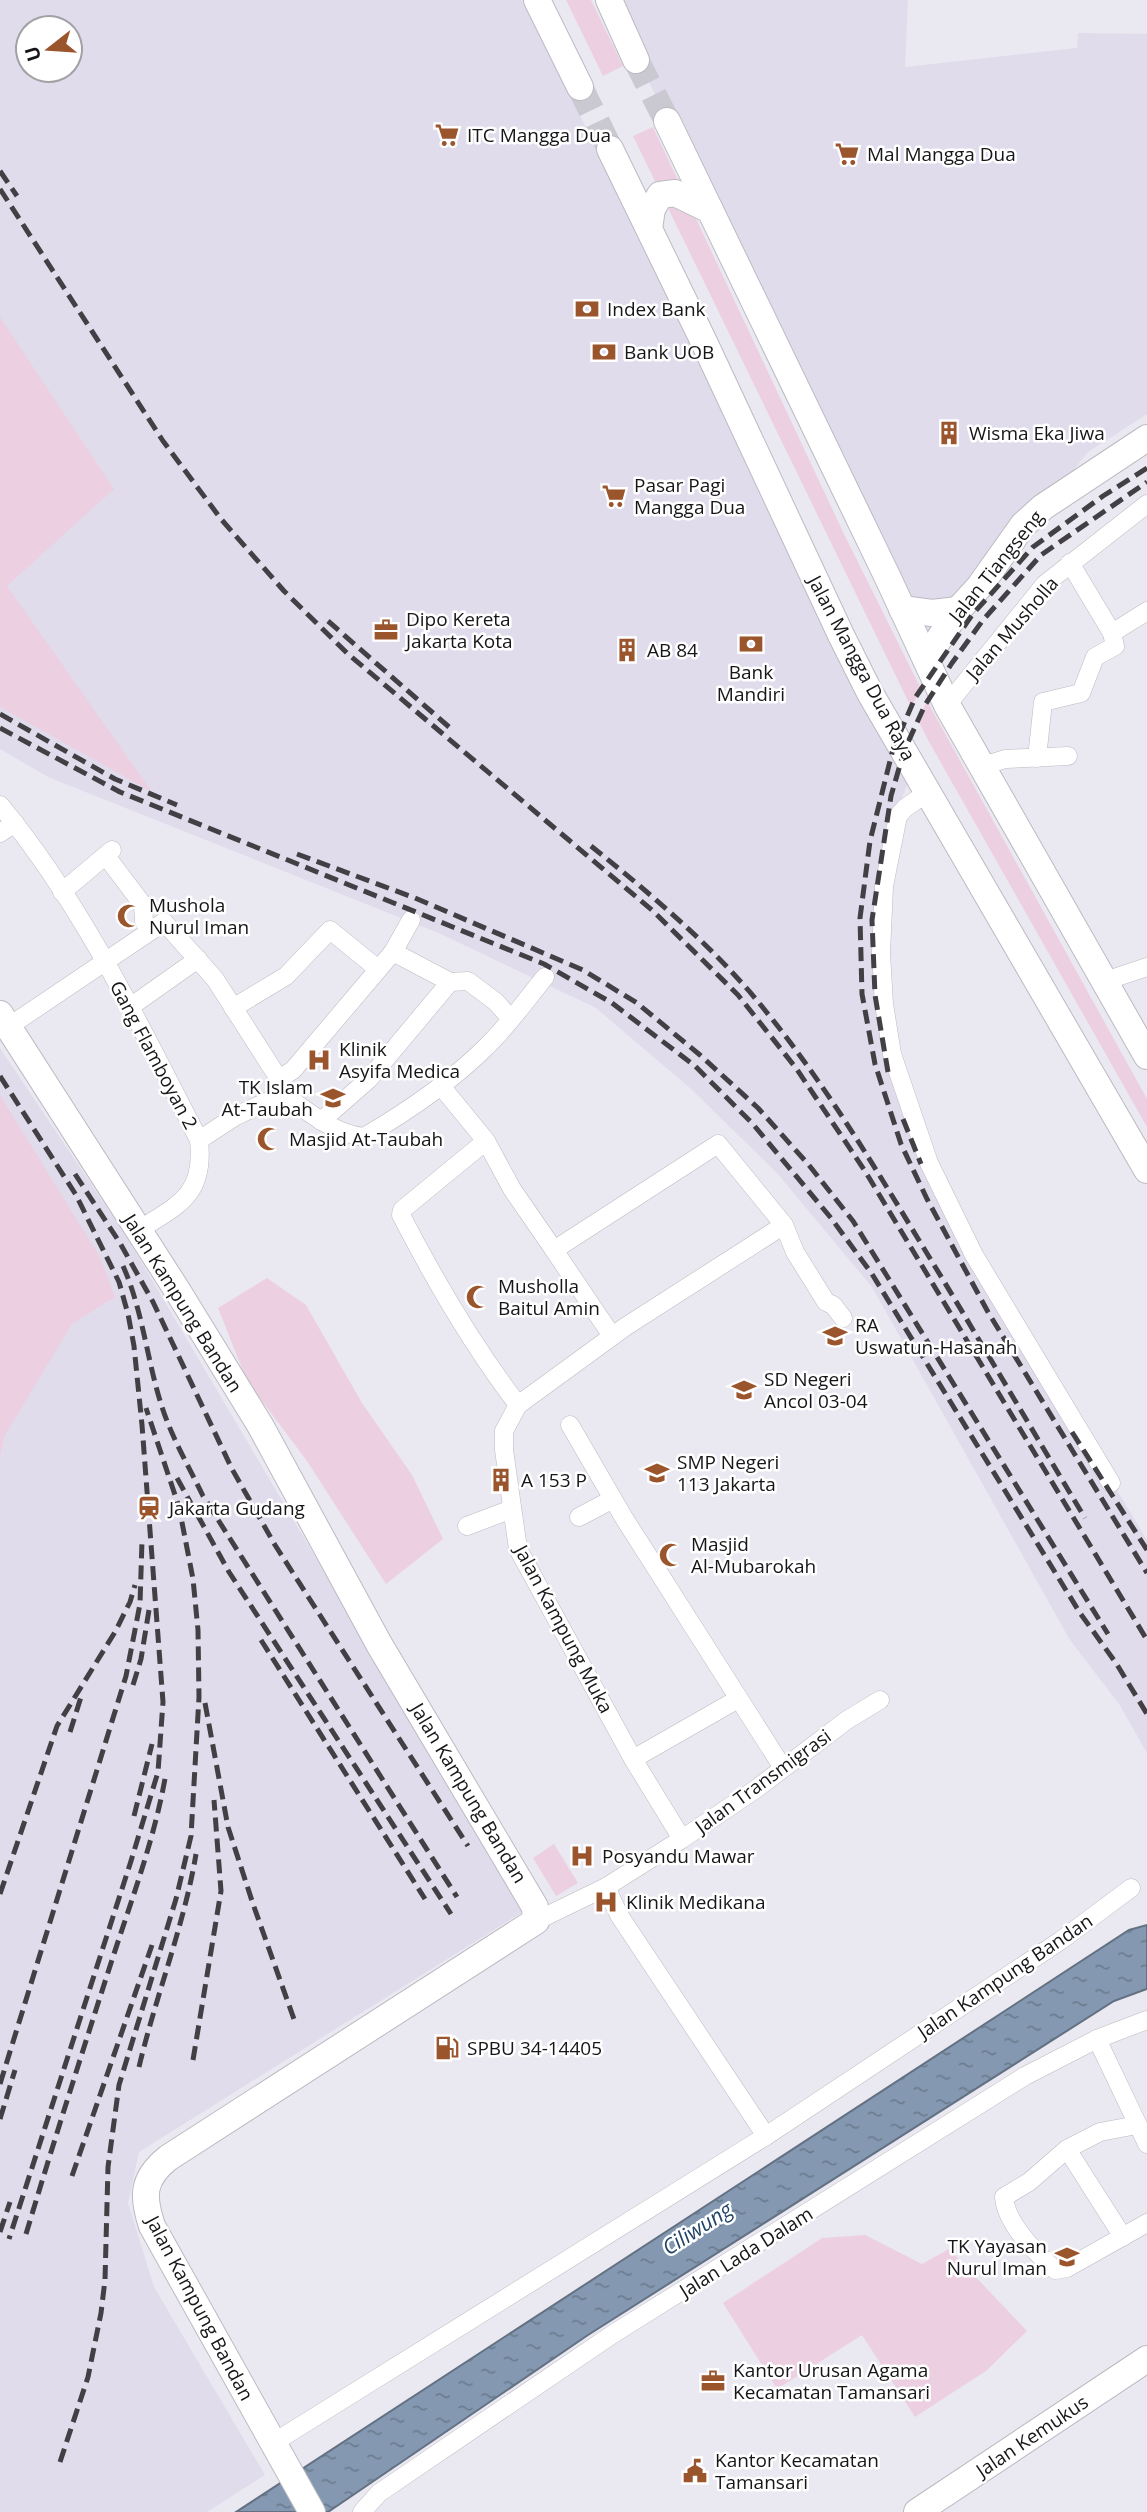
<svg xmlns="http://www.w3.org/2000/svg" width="1147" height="2512" viewBox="0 0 1147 2512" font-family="'Open Sans',sans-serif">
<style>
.built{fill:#e0dcec;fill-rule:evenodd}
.grass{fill:#ecd0e1}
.water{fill:url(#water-ripples);stroke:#637183;stroke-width:2}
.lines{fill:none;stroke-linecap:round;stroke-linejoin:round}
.secondary-tunnel{stroke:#cac8d0;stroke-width:26;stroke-dasharray:26 13;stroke-linecap:butt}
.street-casing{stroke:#bcbac2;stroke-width:19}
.secondary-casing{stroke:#bcbac2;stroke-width:28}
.street{stroke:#fff;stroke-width:18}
.secondary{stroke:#fff;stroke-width:26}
.rail{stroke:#424044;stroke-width:5;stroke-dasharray:14 7;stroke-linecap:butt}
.labels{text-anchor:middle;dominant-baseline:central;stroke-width:5;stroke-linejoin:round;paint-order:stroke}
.poi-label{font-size:19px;fill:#161518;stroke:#fff;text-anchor:start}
.street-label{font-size:19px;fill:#161518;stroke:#fff}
.water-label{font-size:21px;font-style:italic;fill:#224467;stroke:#fff}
</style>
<defs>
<pattern id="water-ripples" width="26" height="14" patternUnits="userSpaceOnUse" patternTransform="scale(1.75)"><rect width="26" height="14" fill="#8499b1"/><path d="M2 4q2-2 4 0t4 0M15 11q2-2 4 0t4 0" fill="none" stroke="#6b7c8f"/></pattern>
</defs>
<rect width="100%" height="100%" fill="#eae8f0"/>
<g class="built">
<path d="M0 0H522L911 774 896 814 879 983 924 1162 1051 1381 1147 1540V1753L1119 1704 1070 1640 872 1287 777 1173 690 1088 596 1008 441 934 48 777 0 749ZM28 28H70V70H28Z"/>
<polygon points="610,0 908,0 905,67 1077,48 1078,33 1147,34 1147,414 1088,452 924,659"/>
<polygon points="0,1048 126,1236 524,1911 139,2152 128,2203 154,2287 265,2475 207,2512 0,2512"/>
</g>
<g class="grass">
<polygon points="566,0 591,0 623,66 603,76"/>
<polygon points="653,127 844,534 921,689 911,707 633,136"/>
<polygon points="0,317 114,489 7,586 152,792 0,707"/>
<polygon points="927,701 1147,1099 1147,1127 928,740 918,720"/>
<polygon points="0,1095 100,1257 115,1297 72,1324 5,1435 0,1456"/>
<polygon points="267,1278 306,1305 362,1403 412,1475 443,1539 386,1584 307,1461 247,1381 218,1308"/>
<polygon points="554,1844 578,1883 556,1896 533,1858"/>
<polygon points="865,2235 922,2264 949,2249 1027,2331 986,2371 915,2417 862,2335 777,2389 723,2303 822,2238"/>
</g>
<polygon class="water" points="1147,1925 1147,1989 1114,2001 588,2335 328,2512 236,2512 1129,1930"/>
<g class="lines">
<g class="secondary-tunnel">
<polyline points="636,60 667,121"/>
<polyline points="580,87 610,149"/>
</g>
<g class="street-casing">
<g id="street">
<polyline points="1070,563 1112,633"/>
<polyline points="947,705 1045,584 1147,504"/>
<polyline points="1037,758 1043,702 1081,693 1095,657 1115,646 1112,633 1147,611"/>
<polyline points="983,766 1005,759 1068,756"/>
<polyline points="928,792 905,808 898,816 884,886 881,953 884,1004 892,1054 929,1163 974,1255 1111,1483"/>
<path d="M0 805C83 905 140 1026 199 1140 205 1196 178 1205 137 1231"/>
<polyline points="0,833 15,823"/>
<polyline points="106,856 143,905 144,921 149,931"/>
<polyline points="62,892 112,850"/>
<path d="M411 920 393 952 293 1070 279 1079 283 1094C307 1111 334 1134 364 1137 408 1111 450 1083 486 1047 508 1026 526 1000 545 977"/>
<polyline points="393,952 450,982 468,981 496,1002 511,1019"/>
<polyline points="1105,981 1147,967"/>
<polyline points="130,1007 198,959"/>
<polyline points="233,1008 286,976 330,930 378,969"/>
<polyline points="8,1027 164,922 215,979 279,1079"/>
<polyline points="441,1086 486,1141 512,1189 554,1250"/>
<polyline points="321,1121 369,1079 450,982"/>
<polyline points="199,1140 236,1116 283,1094"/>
<path d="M486 1141 402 1210 401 1215C435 1281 473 1346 518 1405"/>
<polyline points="612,1336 554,1250 718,1144 784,1225 795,1252 826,1302 833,1305 843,1318"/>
<polyline points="570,1425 624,1518 783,1768"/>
<polyline points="579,1517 613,1499"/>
<polyline points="467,1526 512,1509"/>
<polyline points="633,1759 738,1699"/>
<polyline points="682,1839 633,1759 518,1549 504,1450 504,1431 518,1405 625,1327 784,1225"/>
<polyline points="606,1887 619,1915 766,2136"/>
<polyline points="536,1921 606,1887 682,1839 756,1789 847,1720 880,1700"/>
<polyline points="1097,2039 1147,2144"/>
<path d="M1137 2125 1100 2132 1067 2149 1029 2182 1004 2197C1006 2224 1036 2253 1055 2270L1067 2268 1147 2223"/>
<polyline points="1067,2149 1123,2237"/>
<polyline points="273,2443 766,2136 1060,1941 1131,1888"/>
<polyline points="362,2512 379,2493 613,2334 1025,2076 1097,2039 1147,2020"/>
</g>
</g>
<g class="secondary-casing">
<g id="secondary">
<polyline points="537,0 580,87"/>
<polyline points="609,0 636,60"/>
<polyline points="667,121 887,576 947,705 1147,1056"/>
<polyline points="610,149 704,342 841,635 870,693 1147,1170"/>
<polyline points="649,228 652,209 660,195 675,193 710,210"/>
<polyline points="902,609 932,613 958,610"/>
<polyline points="926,659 958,610 979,587 1023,525 1043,507 1147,438"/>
<path d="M0 1014 177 1290 260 1425 379 1644 535 1907 536 1921 168 2158C142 2179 142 2196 152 2226L312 2512"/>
<polyline points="917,2512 1147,2359"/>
</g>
</g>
<use href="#street" class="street"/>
<use href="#secondary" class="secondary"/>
<g class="rail">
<polyline points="0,171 17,196"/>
<polyline points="0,189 163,441 221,519 284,591 348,654 653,911 738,995 796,1068 865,1171 1147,1640"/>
<polyline points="1147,468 1103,496 1033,547 972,615 915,698 893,749 870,841 860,918 862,994 875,1064 901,1144 927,1199 988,1312 1147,1573"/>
<polyline points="328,621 449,727"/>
<polyline points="0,714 115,779 177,805"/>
<polyline points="0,728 120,792 544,964 612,1003 695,1066 752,1123 831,1218 872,1274 1080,1613 1116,1663 1147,1714"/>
<path d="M591 846C652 895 715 948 764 1009 822 1080 870 1159 917 1237 974 1330 1029 1425 1085 1518"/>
<polyline points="297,854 415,898 583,970 637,1003 700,1055 758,1108 808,1164 853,1221 1108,1634"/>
<polyline points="888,1072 875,995 872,920 891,796 904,751 925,705 952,663 983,620 1041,555 1147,482"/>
<polyline points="0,1076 76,1195 119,1282 128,1314 134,1346 142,1425 163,1702 158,1772 131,1861 9,2239"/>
<polyline points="903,1119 921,1164"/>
<polyline points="75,1174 120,1243 153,1302 232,1469 275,1545 468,1846"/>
<path d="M123 1266C143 1311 147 1361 162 1407 172 1438 189 1467 203 1496L457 1897"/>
<polyline points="1072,1432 1147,1550"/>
<polyline points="177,1478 229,1572 451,1914"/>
<polyline points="261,1640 425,1899"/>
<polyline points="133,1685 141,1659 149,1610"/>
<polyline points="205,1703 228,1827 253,1904 295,2022"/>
<polyline points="70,1732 81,1697"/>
<polyline points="134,1816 152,1744"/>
<polyline points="0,1894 57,1726 115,1632 130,1602 135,1585"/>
<polyline points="193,2060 221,1891 214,1800"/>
<path d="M139 2067C156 1995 184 1926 196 1854"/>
<polyline points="0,2084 126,1676 140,1604 142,1541"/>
<polyline points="0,2119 15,2070"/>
<polyline points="72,2176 152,1945"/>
<polyline points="0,2232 10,2202"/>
<path d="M26 2234C53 2144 82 2053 111 1963 131 1901 155 1838 166 1773"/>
<polyline points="60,2462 88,2377 101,2313 105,2280 108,2167 119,2085 176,1899 191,1836 199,1697 198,1630 193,1579 179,1507 146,1408"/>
</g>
</g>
<defs>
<g id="supermarket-bare" transform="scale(1.89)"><path d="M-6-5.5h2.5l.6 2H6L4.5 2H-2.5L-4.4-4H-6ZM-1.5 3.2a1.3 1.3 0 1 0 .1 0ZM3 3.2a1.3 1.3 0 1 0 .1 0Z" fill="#9b552c" stroke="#fff" stroke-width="2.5" paint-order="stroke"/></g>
<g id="bank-bare" transform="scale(1.89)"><path d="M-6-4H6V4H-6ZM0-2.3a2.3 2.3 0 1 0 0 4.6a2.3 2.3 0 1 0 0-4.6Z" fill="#9b552c" stroke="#fff" stroke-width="2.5" paint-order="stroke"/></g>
<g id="building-bare" transform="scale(1.89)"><path d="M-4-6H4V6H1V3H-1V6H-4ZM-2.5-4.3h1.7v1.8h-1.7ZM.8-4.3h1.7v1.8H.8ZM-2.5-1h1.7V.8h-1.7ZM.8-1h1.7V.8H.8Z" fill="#9b552c" stroke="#fff" stroke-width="2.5" paint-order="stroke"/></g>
<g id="office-bare" transform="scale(1.89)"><path d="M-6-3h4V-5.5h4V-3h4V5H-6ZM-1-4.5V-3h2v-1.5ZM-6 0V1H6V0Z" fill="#9b552c" stroke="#fff" stroke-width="2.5" paint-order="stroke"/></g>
<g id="mosque-bare" transform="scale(1.89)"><path d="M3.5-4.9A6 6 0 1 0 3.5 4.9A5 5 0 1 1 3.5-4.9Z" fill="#9b552c" stroke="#fff" stroke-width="2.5" paint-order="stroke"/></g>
<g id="hospital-bare" transform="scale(1.89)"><path d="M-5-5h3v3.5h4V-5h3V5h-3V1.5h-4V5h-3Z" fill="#9b552c" stroke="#fff" stroke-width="2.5" paint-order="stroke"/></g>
<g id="school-bare" transform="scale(1.89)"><path d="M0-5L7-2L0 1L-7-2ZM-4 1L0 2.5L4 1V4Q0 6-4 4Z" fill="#9b552c" stroke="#fff" stroke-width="2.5" paint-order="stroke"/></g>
<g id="station-bare" transform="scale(1.89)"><path d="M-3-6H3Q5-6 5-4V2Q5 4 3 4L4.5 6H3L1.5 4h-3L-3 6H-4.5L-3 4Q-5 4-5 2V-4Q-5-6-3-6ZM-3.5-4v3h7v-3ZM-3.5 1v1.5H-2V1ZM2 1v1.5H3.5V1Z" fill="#9b552c" stroke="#fff" stroke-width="2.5" paint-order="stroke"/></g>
<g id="fuel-bare" transform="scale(1.89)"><path d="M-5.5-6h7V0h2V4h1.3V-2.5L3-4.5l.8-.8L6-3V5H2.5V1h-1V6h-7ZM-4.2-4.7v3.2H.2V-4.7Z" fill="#9b552c" stroke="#fff" stroke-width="2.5" paint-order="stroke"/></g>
<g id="civic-bare" transform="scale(1.89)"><path d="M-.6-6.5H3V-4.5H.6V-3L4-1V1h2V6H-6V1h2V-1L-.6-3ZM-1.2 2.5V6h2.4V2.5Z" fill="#9b552c" stroke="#fff" stroke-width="2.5" paint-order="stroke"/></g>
</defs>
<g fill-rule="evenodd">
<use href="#supermarket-bare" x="447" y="135"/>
<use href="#supermarket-bare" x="847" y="154"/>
<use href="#bank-bare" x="587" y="309"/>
<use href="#bank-bare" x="604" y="352"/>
<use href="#building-bare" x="949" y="433"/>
<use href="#supermarket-bare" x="614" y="496"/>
<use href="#office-bare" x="386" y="630"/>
<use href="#bank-bare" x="751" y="644"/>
<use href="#building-bare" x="627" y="650"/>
<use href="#mosque-bare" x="129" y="916"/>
<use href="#hospital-bare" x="319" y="1060"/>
<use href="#school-bare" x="333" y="1098"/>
<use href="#mosque-bare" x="269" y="1139"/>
<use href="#mosque-bare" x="478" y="1297"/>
<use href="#school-bare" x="835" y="1336"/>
<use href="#school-bare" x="744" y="1390"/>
<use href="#school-bare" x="657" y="1473"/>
<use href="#building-bare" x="501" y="1480"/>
<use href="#station-bare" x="149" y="1508"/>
<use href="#mosque-bare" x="671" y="1555"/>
<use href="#hospital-bare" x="582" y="1856"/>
<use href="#hospital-bare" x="606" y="1902"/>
<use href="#fuel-bare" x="447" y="2048"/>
<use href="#school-bare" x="1067" y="2257"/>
<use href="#office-bare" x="713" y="2381"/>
<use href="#civic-bare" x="695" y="2471"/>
</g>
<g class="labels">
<g class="poi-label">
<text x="467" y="135">ITC Mangga Dua</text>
<text x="867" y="154">Mal Mangga Dua</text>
<text x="607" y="309">Index Bank</text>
<text x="624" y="352">Bank UOB</text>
<text x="969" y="433">Wisma Eka Jiwa</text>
<text x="634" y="485">Pasar Pagi<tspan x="634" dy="22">Mangga Dua</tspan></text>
<text x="406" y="619">Dipo Kereta<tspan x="406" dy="22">Jakarta Kota</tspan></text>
<text x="647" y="650">AB 84</text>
<text x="751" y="672" text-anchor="middle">Bank<tspan x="751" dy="22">Mandiri</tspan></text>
<text x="149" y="905">Mushola<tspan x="149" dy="22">Nurul Iman</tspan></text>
<text x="339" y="1049">Klinik<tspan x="339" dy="22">Asyifa Medica</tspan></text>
<text x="313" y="1087" text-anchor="end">TK Islam<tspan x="313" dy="22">At-Taubah</tspan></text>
<text x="289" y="1139">Masjid At-Taubah</text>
<text x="498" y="1286">Musholla<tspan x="498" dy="22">Baitul Amin</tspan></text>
<text x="855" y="1325">RA<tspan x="855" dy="22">Uswatun-Hasanah</tspan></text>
<text x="764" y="1379">SD Negeri<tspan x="764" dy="22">Ancol 03-04</tspan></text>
<text x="677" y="1462">SMP Negeri<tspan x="677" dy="22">113 Jakarta</tspan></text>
<text x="521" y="1480">A 153 P</text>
<text x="169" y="1508">Jakarta Gudang</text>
<text x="691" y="1544">Masjid<tspan x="691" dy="22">Al-Mubarokah</tspan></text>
<text x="602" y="1856">Posyandu Mawar</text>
<text x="626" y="1902">Klinik Medikana</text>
<text x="467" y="2048">SPBU 34-14405</text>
<text x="1047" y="2246" text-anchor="end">TK Yayasan<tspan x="1047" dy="22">Nurul Iman</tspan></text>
<text x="733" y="2370">Kantor Urusan Agama<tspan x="733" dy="22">Kecamatan Tamansari</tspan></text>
<text x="715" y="2460">Kantor Kecamatan<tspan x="715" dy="22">Tamansari</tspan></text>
</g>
<g class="street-label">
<text transform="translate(996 566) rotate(-51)">Jalan Tiangseng</text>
<text transform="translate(1012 628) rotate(-49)">Jalan Musholla</text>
<text transform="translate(862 668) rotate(62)">Jalan Mangga Dua Raya</text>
<text transform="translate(154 1055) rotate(62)">Gang Flamboyan 2</text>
<text transform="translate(183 1303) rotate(58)">Jalan Kampung Bandan</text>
<text transform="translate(564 1629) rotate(62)">Jalan Kampung Muka</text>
<text transform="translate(763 1781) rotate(-36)">Jalan Transmigrasi</text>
<text transform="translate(469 1793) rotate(59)">Jalan Kampung Bandan</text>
<text transform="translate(1005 1976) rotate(-34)">Jalan Kampung Bandan</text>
<text transform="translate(746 2252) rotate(-32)">Jalan Lada Dalam</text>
<text transform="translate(200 2308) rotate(62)">Jalan Kampung Bandan</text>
<text transform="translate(1032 2436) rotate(-34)">Jalan Kemukus</text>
</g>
<g class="water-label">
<text transform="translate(697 2228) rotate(-33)">Ciliwung</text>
</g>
</g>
<g transform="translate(49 49) rotate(253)"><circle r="33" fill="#ffffff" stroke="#a2a1a3" stroke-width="2"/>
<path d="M0-5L12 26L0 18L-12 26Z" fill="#9b552c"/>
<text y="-10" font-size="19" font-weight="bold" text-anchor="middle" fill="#161518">U</text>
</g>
</svg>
